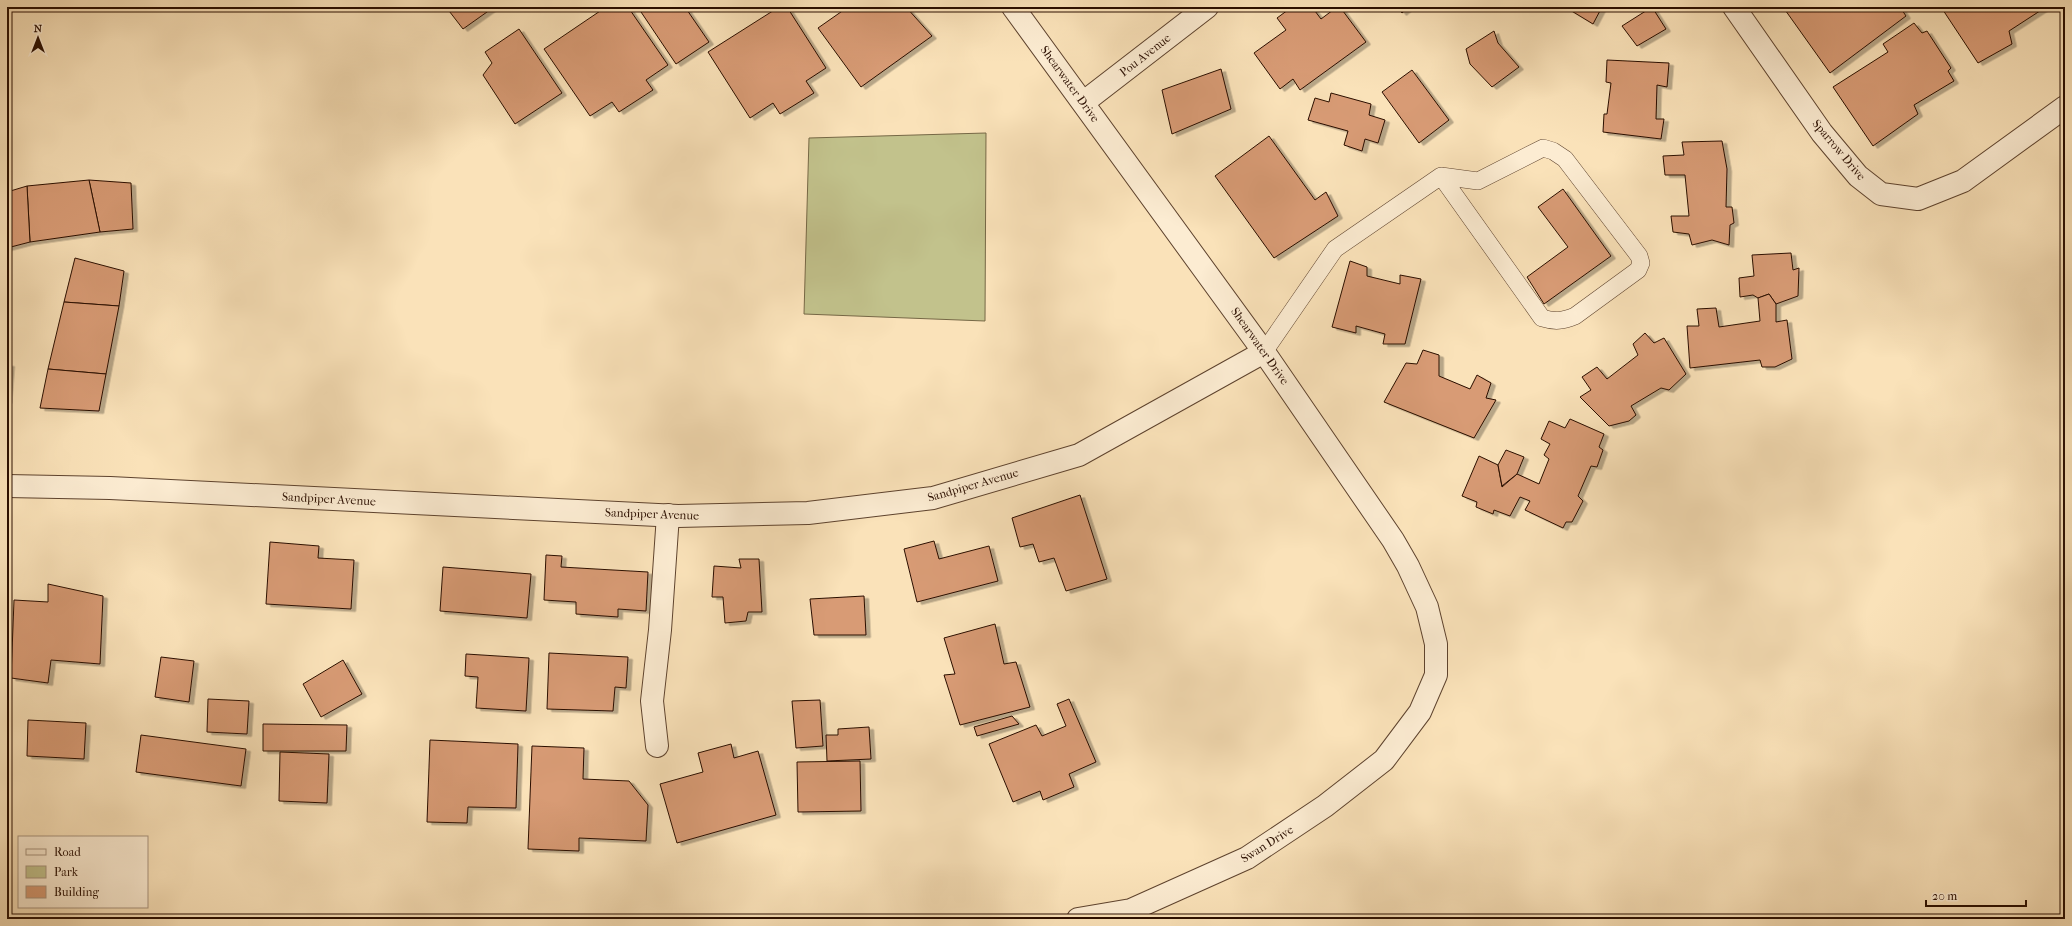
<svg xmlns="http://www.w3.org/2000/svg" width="2072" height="926" viewBox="0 0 2072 926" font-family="'IM FELL French Canon',serif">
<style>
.green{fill:#c2c28c;stroke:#766846}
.building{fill:#d89b74;stroke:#2a0e00;filter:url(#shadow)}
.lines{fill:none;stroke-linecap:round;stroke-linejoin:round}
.lane-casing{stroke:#5e432e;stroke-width:18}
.street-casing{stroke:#5e432e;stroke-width:24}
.lane{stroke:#fcecd2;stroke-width:17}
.street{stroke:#fcecd2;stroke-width:22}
.labels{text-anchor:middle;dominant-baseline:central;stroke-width:3;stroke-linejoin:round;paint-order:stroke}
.street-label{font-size:12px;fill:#2a0e00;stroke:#fcecd2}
</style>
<defs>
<filter id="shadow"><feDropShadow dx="4.5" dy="2.5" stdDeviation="0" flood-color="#0004"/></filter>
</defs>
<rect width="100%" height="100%" fill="#fae2b9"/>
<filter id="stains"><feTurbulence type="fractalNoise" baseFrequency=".005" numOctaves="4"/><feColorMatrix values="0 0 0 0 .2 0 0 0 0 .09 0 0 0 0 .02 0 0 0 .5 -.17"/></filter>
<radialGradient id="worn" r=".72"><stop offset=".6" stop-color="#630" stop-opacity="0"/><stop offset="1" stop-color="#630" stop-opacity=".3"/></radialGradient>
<polygon class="green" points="986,133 985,321 804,314 809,138"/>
<g class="building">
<polygon points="446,7 494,7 463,29"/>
<polygon points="606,7 628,7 668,65 646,80 653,90 619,112 612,102 590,116 544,49"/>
<polygon points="643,7 685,7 709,42 676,64 639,9"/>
<polygon points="779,7 787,7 826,68 806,81 814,93 780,114 773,103 750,118 708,52"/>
<polygon points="848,7 906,7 932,36 861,87 818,28"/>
<polygon points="1292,7 1312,7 1321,19 1337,7 1340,7 1366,42 1300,90 1293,79 1280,89 1254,53 1286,30 1277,18"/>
<polygon points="1397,7 1409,7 1402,13"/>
<polygon points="1565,7 1602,7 1593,24"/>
<polygon points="1652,7 1666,29 1637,46 1622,26"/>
<polygon points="1783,7 1900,7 1906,16 1830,73"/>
<polygon points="1941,7 2046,7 2009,31 2012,44 1978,63"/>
<polygon points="1914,23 1922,33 1927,31 1951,68 1948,71 1954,81 1914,105 1918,114 1873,146 1833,87 1888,52 1883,44"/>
<polygon points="519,29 562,93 515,124 483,75 492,63 485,52"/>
<polygon points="1494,31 1498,43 1519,67 1492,87 1470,64 1466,49"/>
<polygon points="1607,60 1669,63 1667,87 1657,85 1656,119 1664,119 1661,139 1603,132 1604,114 1607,114 1611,83 1606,82"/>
<polygon points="1221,69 1231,109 1172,134 1162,90"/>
<polygon points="1412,70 1449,120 1419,143 1382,92"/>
<polygon points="1331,93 1371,104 1369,115 1385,120 1378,143 1365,139 1362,151 1344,145 1348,131 1308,120 1315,98 1329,102"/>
<polygon points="1269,136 1315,200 1326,192 1338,216 1274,258 1215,176"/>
<polygon points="1722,141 1727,169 1726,207 1732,207 1734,223 1730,225 1729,245 1712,240 1692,245 1689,234 1673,232 1671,216 1689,216 1685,175 1665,175 1663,156 1684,155 1682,142"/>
<polygon points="89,180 131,183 133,229 100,232"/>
<polygon points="89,180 100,232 30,242 27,186"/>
<polygon points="27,186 30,242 7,248 7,192"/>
<polygon points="1563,189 1611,256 1544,304 1527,277 1568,247 1538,207"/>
<polygon points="1791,253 1793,270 1799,268 1798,296 1776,304 1769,294 1758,298 1753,295 1740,297 1739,278 1754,276 1752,255"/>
<polygon points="75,258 124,271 119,306 64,302"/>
<polygon points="1350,261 1367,267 1367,276 1400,284 1400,275 1421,279 1405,344 1383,344 1385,334 1356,326 1356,333 1332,327"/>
<polygon points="1769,294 1776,304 1776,322 1787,320 1792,359 1775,367 1762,367 1760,360 1690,368 1687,326 1699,326 1697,309 1716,308 1719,327 1760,321 1758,298"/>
<polygon points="64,302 119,306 106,374 48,369"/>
<polygon points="1645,333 1654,343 1664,338 1686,374 1669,390 1661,388 1631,406 1636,415 1629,421 1609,426 1580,397 1591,390 1582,377 1597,367 1607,379 1638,355 1633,344"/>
<polygon points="1423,350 1439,355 1439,376 1470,389 1477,375 1491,383 1486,398 1496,400 1474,438 1384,402 1406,363 1417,364"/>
<polygon points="7,364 10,364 7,401"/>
<polygon points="48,369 106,374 99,411 40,408"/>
<polygon points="1570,419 1604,434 1599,447 1603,450 1597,467 1591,466 1578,496 1583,501 1572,522 1566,522 1563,528 1525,510 1530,501 1520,497 1510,516 1494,510 1493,514 1476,507 1477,502 1462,496 1479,456 1498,465 1502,487 1517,474 1539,484 1549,459 1544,455 1550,444 1541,439 1549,421 1565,428"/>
<polygon points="1506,450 1524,457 1517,474 1502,486 1498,465"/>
<polygon points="1080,495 1107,579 1066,591 1054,558 1039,562 1033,544 1020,547 1012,518"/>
<polygon points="934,541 939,559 989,546 998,581 917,602 904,549"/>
<polygon points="270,542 319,546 318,558 354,560 351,609 266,604"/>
<polygon points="546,555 562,556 561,567 648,572 646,611 618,609 618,617 576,614 576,602 544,600"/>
<polygon points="739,559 759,559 762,612 748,612 746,621 725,623 723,597 712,597 714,566 741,568"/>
<polygon points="443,567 531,574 527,618 440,611"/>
<polygon points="48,584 103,596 100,664 51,660 48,683 11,678 14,600 48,602"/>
<polygon points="864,596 866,635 814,635 810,599"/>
<polygon points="995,624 1004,664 1016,662 1030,707 960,725 944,675 955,674 944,638"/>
<polygon points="549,653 628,657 626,688 615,687 613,711 547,709"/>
<polygon points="466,654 529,658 526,711 476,708 478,677 465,676"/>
<polygon points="161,657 194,661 189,702 155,697"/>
<polygon points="343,660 362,694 321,717 303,684"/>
<polygon points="208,699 249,701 247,734 207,732"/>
<polygon points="1069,699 1096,762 1069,774 1074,787 1043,800 1040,791 1013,802 989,744 1036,725 1042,736 1066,726 1057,704"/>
<polygon points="820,700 823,746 796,748 792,701"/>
<polygon points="1012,716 1019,724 977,736 974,727"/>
<polygon points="28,720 86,723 84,759 27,756"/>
<polygon points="263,724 347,725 346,751 263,751"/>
<polygon points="869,727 871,759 827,761 826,735 838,735 838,729"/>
<polygon points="141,735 246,749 241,786 136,772"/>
<polygon points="430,740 518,744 516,808 468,807 467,823 427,822"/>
<polygon points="731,744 734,758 758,751 776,815 677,843 660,784 703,772 698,753"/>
<polygon points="532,746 584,748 583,779 629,781 648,805 646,841 579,838 579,851 528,849"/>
<polygon points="280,752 329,754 327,803 279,801"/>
<polygon points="860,761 861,811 798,812 797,762"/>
</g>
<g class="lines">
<g class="lane-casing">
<path id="lane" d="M1264 352 1335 249 1441 176 1478 181 1543 148 1553 151 1565 159 1639 256 1641 263 1638 270 1575 316C1563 321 1555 322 1542 318L1441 176"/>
</g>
<g class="street-casing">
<g id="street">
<polyline points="1013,7 1264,352 1393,540 1408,566 1427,607 1436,644 1436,675 1420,712 1384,760 1325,806 1247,858 1131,910 1078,919"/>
<polyline points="1734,7 1822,133 1858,176 1881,194 1918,199 1963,181 2065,107"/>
<polyline points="1084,102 1207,7"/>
<polyline points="7,486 110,488 678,516 808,513 933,498 1079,455 1264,352"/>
<polyline points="657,746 652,701 660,630 668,515"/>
</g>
</g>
<use href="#lane" class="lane"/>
<use href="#street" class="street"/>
</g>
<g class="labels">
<g class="street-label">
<text transform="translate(1145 55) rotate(-38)">Pou Avenue</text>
<text transform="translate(1070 84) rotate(54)">Shearwater Drive</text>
<text transform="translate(1839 150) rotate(50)">Sparrow Drive</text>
<text transform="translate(1260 346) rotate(55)">Shearwater Drive</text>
<text transform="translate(973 485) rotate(-16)">Sandpiper Avenue</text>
<text transform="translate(329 499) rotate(3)">Sandpiper Avenue</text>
<text transform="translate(652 514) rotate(2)">Sandpiper Avenue</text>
<text transform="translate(1267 844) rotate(-32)">Swan Drive</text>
</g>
</g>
<rect width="2072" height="926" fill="none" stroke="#fae2b9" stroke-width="24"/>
<rect x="8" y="8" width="2056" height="910" fill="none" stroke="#2a0e00" stroke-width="2"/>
<rect x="12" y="12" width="2048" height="902" fill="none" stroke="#2a0e00"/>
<rect x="18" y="836" width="130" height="72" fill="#fcecd2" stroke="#a8937e"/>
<rect x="26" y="849" width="20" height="6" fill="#fcecd2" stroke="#a8937e"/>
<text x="54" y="856" font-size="12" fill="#2a0e00">Road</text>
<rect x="26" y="866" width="20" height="12" fill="#c2c28c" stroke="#a8937e"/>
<text x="54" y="876" font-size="12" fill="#2a0e00">Park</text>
<rect x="26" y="886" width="20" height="12" fill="#d89b74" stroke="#a8937e"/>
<text x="54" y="896" font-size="12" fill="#2a0e00">Building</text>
<g transform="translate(38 38)" stroke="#fcecd2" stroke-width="3" paint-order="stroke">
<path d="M0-3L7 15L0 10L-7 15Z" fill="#2a0e00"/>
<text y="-6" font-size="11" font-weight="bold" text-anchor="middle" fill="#2a0e00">N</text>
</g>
<path d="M1926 900v6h100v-6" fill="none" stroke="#2a0e00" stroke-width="2"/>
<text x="1932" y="900" font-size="12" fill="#2a0e00" stroke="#fcecd2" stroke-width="3" paint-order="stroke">20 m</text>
<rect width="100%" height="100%" filter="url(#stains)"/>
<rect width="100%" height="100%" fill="url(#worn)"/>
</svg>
